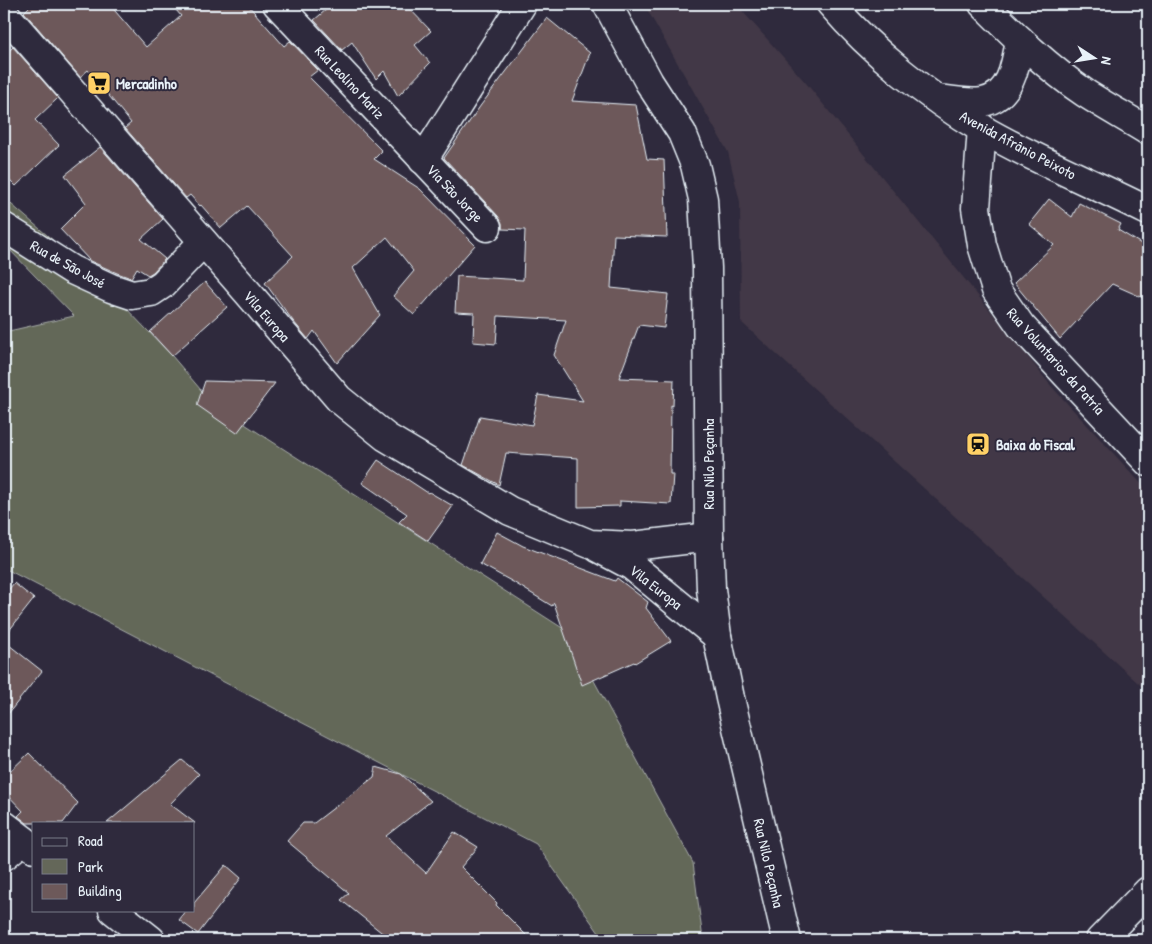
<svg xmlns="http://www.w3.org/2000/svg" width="1152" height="944" viewBox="0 0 1152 944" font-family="'Patrick Hand',sans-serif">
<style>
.built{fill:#423846}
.green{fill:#646759;stroke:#a6aca8}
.building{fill:#6d595a;stroke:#e8f1f8}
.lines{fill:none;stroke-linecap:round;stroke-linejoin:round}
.minor-casing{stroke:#e8f1f8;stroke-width:31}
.major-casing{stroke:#e8f1f8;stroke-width:31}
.minor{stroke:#2f2a3d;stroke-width:28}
.major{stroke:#2f2a3d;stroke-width:28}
.labels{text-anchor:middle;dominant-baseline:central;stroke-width:4;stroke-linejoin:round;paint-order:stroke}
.street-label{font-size:15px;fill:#e8f1f8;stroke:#2f2a3d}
.poi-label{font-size:15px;font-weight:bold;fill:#e8f1f8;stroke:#2f2a3d;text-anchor:start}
</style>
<rect width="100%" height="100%" fill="#2f2a3d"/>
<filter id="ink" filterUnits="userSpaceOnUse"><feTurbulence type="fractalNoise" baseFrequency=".02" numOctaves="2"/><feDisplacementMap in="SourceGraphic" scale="10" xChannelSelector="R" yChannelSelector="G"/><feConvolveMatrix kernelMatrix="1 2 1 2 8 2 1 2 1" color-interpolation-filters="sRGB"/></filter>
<g filter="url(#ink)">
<polygon class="built" points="644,4 736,4 806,83 1052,387 1148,491 1148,692 741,322 740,202 728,152"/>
<polygon class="green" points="4,198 99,280 172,356 212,403 567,631 693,863 703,940 604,940 536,844 4,568 4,328 9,331 74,316 4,244"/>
<g class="building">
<polygon points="32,4 109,4 146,47 181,16 171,4 247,4 284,46 290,41 318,70 309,77 382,151 374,159 420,189 475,245 414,315 393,296 414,271 387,237 353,268 380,315 337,363 314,331 308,339 293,321 265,283 293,256 247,206 221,228 201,205 200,206 190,195 186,198 125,128 131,123 88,70 80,77 24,12"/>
<polygon points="333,4 405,4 431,31 415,45 430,63 398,96 384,71 376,79 352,42 342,50 314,20"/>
<polygon points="547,18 590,53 572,101 636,105 647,159 664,160 667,237 614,235 611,288 668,294 664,328 639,325 619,378 674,380 673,406 671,405 670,474 673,474 671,504 620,501 620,506 578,507 578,458 506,453 499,485 463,465 480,416 532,425 538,395 583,401 554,355 566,320 498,316 496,344 473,342 474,313 455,312 457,276 523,280 525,230 502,229 502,223 498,216 444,158 481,105"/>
<polygon points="13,47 58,98 35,120 59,145 16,186 4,174 4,56"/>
<polygon points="100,147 163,219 141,239 165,259 153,272 148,275 137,268 131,278 117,273 90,261 60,229 86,203 65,175"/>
<polygon points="1049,199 1072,217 1079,203 1121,224 1118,230 1148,248 1148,300 1112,284 1060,339 1014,283 1054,245 1029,224"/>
<polygon points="205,282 227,307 172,356 150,332"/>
<polygon points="205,381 275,383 237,433 197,405"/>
<polygon points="378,460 428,493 429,492 453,506 428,541 399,522 407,514 362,483"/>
<polygon points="497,532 523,546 615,581 617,578 648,602 646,608 671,641 635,663 634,662 582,685 554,603 552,606 513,582 480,564"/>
<polygon points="14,583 34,599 4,637 4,595"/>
<polygon points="4,641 42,671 4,719"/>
<polygon points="29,753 78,803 63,823 27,823 18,816 23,811 4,791 4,777"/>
<polygon points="182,760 199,774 170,804 195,823 107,823"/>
<polygon points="376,767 401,774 431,801 386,836 426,873 454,832 478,847 461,867 497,903 496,905 531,940 391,940 341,900 349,893 287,841 303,823 314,823 374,777"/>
<polygon points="226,865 241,878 198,934 179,920 187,910 194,910 194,903"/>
</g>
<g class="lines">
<g class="minor-casing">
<g id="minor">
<polyline points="277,4 487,227"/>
<polyline points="4,13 249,294 339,399 386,437 510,511 590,544 633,546 709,537"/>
<polyline points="982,128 976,208 982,245 996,290 1021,326 1148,462"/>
<polyline points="423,160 522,4"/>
<polyline points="4,227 72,270 111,288 132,295 151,292 163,284 203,242"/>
<polyline points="598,548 632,566 717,636"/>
<polyline points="4,825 34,848"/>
<polyline points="4,856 23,840"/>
<polyline points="113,910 151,940"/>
</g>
</g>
<g class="major-casing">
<g id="major">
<polyline points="607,4 649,82 682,133 695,165 703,199 707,268 709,537 711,589 717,636 730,698 787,940"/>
<path d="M831 4C872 52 927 96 982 129 1035 160 1093 183 1148 211"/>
<path d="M983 4C1015 36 1048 68 1085 93 1105 106 1127 118 1148 131"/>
<path d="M939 99C953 101 968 104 982 102 1011 98 1016 64 1020 40"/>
<polyline points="1100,940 1148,891"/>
</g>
</g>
<use href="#minor" class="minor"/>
<use href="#major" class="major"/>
</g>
</g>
<defs>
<g id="supermarket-square" transform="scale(1.25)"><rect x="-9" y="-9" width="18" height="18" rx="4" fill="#ffd166" stroke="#2f2a3d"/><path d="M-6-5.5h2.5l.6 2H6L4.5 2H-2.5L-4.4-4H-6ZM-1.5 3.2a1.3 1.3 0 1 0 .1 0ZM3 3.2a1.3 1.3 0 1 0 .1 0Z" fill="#111"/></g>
<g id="station-square" transform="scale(1.25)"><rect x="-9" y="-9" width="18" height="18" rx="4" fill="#ffd166" stroke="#2f2a3d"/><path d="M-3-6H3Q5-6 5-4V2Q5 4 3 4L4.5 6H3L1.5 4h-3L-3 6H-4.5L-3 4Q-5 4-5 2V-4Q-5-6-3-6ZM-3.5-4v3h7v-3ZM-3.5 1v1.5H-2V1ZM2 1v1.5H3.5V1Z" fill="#111"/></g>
</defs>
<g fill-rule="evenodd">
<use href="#supermarket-square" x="99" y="83"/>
<use href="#station-square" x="978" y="444"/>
</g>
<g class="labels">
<g class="street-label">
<text transform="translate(350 82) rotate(47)">Rua Leolino Mariz</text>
<text transform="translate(1018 145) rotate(28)">Avenida Afrânio Peixoto</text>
<text transform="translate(455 193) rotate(46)">Via São Jorge</text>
<text transform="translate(68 264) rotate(29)">Rua de São José</text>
<text transform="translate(267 316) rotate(49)">Vila Europa</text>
<text transform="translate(1056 361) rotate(48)">Rua Voluntarios da Patría</text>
<text transform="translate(708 464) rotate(-90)">Rua Nilo Peçanha</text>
<text transform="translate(656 587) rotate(38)">Vila Europa</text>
<text transform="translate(769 863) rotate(77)">Rua Nilo Peçanha</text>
</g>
<g class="poi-label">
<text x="116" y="83">Mercadinho</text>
<text x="996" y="444">Baixa do Fiscal</text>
</g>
</g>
<rect width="1152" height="944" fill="none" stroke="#2f2a3d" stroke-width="20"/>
<rect x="10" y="10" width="1132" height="924" fill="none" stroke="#e8f1f8" stroke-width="2" filter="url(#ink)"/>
<rect x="32" y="822" width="162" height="90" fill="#2f2a3d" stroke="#797a88"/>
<rect x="42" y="838" width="25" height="8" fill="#2f2a3d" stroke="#797a88"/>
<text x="78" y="846" font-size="15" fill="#e8f1f8">Road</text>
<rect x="42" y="859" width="25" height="15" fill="#646759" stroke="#797a88"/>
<text x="78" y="872" font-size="15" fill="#e8f1f8">Park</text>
<rect x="42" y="884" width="25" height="15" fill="#6d595a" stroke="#797a88"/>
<text x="78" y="896" font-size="15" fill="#e8f1f8">Building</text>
<g transform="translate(1094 58) rotate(102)" stroke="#2f2a3d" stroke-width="4" paint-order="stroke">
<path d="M0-4L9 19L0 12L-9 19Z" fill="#e8f1f8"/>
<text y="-8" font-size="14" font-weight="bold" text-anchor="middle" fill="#e8f1f8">N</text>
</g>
</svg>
